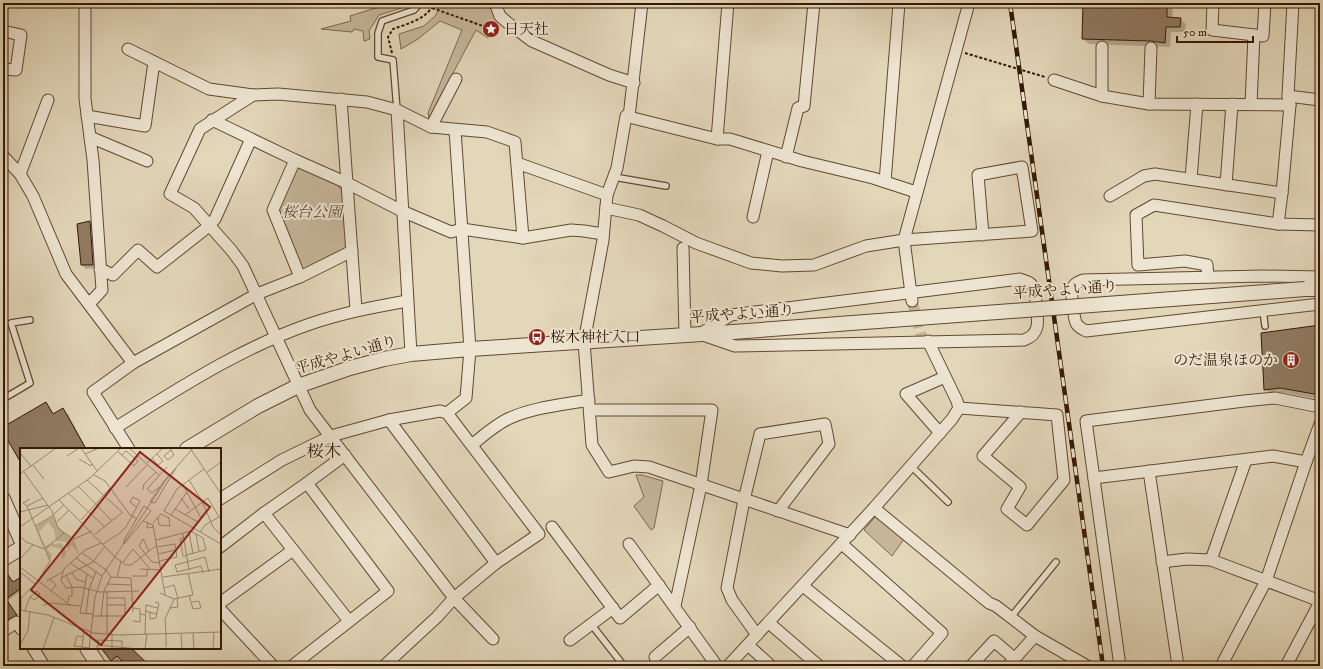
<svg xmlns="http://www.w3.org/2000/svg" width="1323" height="669" viewBox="0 0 1323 669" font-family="'IM FELL DW Pica','Noto Serif JP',serif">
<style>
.green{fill:#c6b79b;stroke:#7e684e}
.shadow{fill:#0003}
.building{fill:#907b62;stroke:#361802}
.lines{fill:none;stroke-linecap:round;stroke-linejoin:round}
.minor-tunnel{stroke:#c0b195;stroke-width:11;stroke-dasharray:11 5.5;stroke-linecap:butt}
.service-casing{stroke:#614830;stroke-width:8}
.minor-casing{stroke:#614830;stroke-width:13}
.tertiary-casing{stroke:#614830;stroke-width:16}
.path{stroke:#361802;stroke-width:2;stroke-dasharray:3 2;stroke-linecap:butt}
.service{stroke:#ede5d2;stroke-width:5.5}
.minor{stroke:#ede5d2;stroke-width:11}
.tertiary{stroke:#ede5d2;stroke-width:14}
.rail-casing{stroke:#361802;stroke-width:4.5}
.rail{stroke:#ede5d2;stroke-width:3;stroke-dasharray:9;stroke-linecap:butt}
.tertiary-bridge-casing{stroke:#614830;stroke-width:16;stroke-linecap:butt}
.tertiary-bridge{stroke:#ede5d2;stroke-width:14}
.labels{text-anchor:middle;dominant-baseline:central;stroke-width:4;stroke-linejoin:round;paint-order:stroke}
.poi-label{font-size:15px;fill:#361802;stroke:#ede5d2;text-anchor:start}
.park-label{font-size:15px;font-style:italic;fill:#614830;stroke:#ede5d2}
.street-label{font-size:15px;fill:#361802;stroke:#ede5d2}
.quarter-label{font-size:17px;fill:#361802;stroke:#ede5d2}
.inset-road{fill:none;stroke:#9e8b70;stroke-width:1}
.view{fill:#8f2418;fill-opacity:0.15;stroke:#8f2418;stroke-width:2}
.inset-edge{fill:none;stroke:#361802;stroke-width:2}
</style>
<rect width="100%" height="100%" fill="#e3d7ba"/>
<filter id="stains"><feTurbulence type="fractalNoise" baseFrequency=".005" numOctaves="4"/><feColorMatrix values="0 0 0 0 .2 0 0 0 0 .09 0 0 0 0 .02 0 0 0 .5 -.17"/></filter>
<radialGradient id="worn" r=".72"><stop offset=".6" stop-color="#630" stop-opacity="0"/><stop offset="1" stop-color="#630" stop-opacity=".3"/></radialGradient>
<g class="green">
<polygon points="385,3 412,3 408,6 379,15 369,31 370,39 364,41 363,31 354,29 352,32 321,29 351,21 350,16 385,5"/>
<polygon points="441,3 489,3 490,8 498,21 488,38 476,30 429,118 428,113 462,30 440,21 418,39 401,49 399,34 424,26 436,15"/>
<polygon points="297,164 336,183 343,192 348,249 305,269 301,268 275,211"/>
<polygon points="636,475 642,475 663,481 654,528 651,530 634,506 644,497"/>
<polygon points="875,517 878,518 904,539 892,556 864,530"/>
</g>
<g class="shadow">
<polygon points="1084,3 1169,3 1173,6 1172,18 1180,19 1186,24 1185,32 1171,32 1170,47 1089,44 1083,39"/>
<polygon points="90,223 94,226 97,268 86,269 82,265"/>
<polygon points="1320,326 1320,400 1286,393 1271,395 1265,389"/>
<polygon points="45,403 54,414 62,409 68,414 87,449 21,449 21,461 3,428"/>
<polygon points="21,578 21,591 7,601 18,617 9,623 3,615 3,579 13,583"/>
<polygon points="105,648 124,648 149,666 129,666 121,659 115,663"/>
</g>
<g class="building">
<polygon points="1083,3 1167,3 1167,17 1181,18 1180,27 1166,27 1165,43 1151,41 1082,39"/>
<polygon points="90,221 93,265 81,265 77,224"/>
<polygon points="1320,325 1320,395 1280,388 1264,390 1261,333"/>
<polygon points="46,402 53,414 63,408 86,449 21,449 21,463 3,432 3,427"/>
<polygon points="3,568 13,582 21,577 21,588 6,599 17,615 6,621 3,617"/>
<polygon points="101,648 131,648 150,666 127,666 117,656 111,661"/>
</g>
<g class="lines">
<polyline class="minor-tunnel" points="912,301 923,342"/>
<g class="service-casing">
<g id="service">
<polyline points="397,110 393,60 378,57 378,33 382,21 414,10 420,3"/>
<polyline points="614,177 666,186"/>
<polyline points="1263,310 1265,326"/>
<polyline points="3,399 30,383 11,323 30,320"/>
<polyline points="911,466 948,502"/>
<polyline points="1011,617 1056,562"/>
<polyline points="591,624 624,666"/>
</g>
</g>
<g class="minor-casing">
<g id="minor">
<polyline points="85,3 85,99 93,160 102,290 89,304"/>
<polyline points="495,3 500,16 508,23 532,41 609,75 634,83"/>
<polyline points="642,3 629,117 626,116 617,168 607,195 603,240 584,342 592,445 609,472 634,466 649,467 850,535"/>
<polyline points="1213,3 1212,30 1263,36 1265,3"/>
<polyline points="3,31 21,35 16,70 3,69"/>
<polyline points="128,49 209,89 253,95"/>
<polyline points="1054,80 1102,96 1149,104 1290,105"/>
<polyline points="1102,96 1102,47"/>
<polyline points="1288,96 1320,100"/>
<polyline points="341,99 356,310"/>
<polyline points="1149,104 1151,48"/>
<polyline points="1251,104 1254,35"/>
<polyline points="397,110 411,354"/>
<polyline points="87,116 145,126 154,62"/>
<polyline points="629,117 717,139 730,139 802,161 873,178 916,192"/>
<polyline points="212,120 295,160 347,183 402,211 451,232 462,229 523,238 571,230 584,231 603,234"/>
<polyline points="431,127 456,79"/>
<polyline points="90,137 147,161"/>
<polyline points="717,139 728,3"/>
<polyline points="3,156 20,174 33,196 66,274 133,363"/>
<polyline points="786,157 798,108 804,106 814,3"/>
<polyline points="295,160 273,210 300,277"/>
<polyline points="517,163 607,195"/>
<polyline points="20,174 48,100"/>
<polyline points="1191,179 1197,104"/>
<polyline points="885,182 899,3"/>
<polyline points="1226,185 1232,104"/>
<polyline points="1110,196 1144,176 1155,174 1282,193"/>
<polyline points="606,208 639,215 663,226 696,243 751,263 782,266 814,265 866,246 904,240 1032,231 1022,167 978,175 983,235"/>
<polyline points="753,217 768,151"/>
<polyline points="1278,224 1282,193 1290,105 1288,96 1293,3"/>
<polyline points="683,248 685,335"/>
<polyline points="100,269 113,275 138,250 157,267 209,226 215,219 251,139"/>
<polyline points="1208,277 1207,265 1185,261 1138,265 1136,215 1154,205 1278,224 1320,225"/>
<path d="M1320 277 1263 276 1083 280C1078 282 1075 283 1073 287 1070 293 1074 317 1076 323 1078 327 1082 329 1086 331L1320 304"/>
<path d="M1020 279C1025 281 1031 282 1033 287 1036 292 1036 300 1036 306 1038 320 1041 334 1024 340L735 346 700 334 731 315Z"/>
<polyline points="912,301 904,240 969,3"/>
<polyline points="959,408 1057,415 1064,480 1027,525 1007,509 1020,487 983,456 1021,412"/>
<polyline points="590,410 712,410 701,485 675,606"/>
<polyline points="447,413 466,398 470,349 455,130"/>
<polyline points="389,420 496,563"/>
<path d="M115 428C178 389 240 348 310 324 342 313 374 307 407 301"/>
<polyline points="940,433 906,394 945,377"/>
<path d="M472 445C484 435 496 424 510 418 535 407 562 405 589 400"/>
<polyline points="129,449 93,392 133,363 257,294 300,277 352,251"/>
<polyline points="1149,471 1178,666"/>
<polyline points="1094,478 1273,456 1306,462"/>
<polyline points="220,499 282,460 331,436 389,420 440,411 447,413 539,534 496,563 454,598 437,617 384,666"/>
<polyline points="874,508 989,603 996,606 1035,636 1087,666"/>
<polyline points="264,513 349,621"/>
<polyline points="552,527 620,618 659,585"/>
<polyline points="629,544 717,666"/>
<polyline points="842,544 942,633 913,666"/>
<polyline points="220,547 264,513 307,483 345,455"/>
<polyline points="1211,560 1246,460"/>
<polyline points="1162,562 1187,559 1211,560 1320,601"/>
<polyline points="803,586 902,666"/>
<polyline points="220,603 293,550"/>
<polyline points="220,609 273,666"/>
<polyline points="769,623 819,666"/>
<polyline points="3,631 17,622 21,629"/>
<polyline points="757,635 732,600 727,588 744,500 760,434 825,424 829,444 778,511"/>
<polyline points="493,639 454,598 310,410 243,266 232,251 194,208 170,194 200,129 253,95 278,94 367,102 397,110 431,127 487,132 515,142 523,238"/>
<polyline points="570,640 613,608"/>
<polyline points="748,645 771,666"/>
<polyline points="33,648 44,666"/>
<polyline points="655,657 690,627"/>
<polyline points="292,666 388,591 307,483"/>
<polyline points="728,666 874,508 952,419 959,408 957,401 928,341"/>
<polyline points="971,666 994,641 1015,659"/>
<polyline points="1008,666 1035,636"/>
<polyline points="1120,666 1086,421 1244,401 1275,398 1320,407"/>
<polyline points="1221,666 1266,581 1306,462 1320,424"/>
<polyline points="1286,666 1320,602"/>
</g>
</g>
<g class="tertiary-casing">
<g id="tertiary">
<polyline points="1305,289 1320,289"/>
<polyline points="187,449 258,406 298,386 350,368 384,359 411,354 470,349 733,332"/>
<polyline points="3,499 21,540"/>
<polyline points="3,559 21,548"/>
<polyline points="87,648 99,666"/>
</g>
</g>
<g class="path">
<polyline points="432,8 483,26"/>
<path d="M392 53 388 37 393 29C407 24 428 19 434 3"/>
<polyline points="965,53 1045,77"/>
</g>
<use href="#service" class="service"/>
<use href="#minor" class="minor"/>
<use href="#tertiary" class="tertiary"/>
<g class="rail-casing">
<polyline id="rail" points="1010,3 1103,666"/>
</g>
<use href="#rail" class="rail"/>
<g class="tertiary-bridge-casing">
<polyline id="tertiary-bridge" points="733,332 1305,289"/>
</g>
<use href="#tertiary-bridge" class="tertiary-bridge"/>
</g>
<defs>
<g id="sight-disc" transform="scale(0.9)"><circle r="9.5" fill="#8f2418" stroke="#ede5d2"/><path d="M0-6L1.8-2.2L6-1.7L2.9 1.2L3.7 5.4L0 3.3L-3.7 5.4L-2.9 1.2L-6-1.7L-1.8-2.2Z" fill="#fff"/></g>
<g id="bus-disc" transform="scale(0.9)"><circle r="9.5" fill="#8f2418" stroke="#ede5d2"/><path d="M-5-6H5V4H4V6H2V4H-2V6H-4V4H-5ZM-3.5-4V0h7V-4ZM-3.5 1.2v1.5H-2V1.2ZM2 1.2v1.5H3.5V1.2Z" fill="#fff"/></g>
<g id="building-disc" transform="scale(0.9)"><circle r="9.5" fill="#8f2418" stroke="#ede5d2"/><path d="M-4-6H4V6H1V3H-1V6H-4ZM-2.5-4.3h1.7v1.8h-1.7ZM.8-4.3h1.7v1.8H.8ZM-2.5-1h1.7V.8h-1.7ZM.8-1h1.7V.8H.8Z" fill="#fff"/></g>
</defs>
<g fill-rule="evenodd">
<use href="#sight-disc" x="491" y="29"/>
<use href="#bus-disc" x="537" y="337"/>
<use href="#building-disc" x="1291" y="360"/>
</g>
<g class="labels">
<g class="poi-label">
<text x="504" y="29">日天社</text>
<text x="550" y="337">桜木神社入口</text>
<text x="1278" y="360" text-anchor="end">のだ温泉ほのか</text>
</g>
<g class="park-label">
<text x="312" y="212">桜台公園</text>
</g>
<g class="street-label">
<text transform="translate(1065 290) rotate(-4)">平成やよい通り</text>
<text transform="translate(742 314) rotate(-4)">平成やよい通り</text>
<text transform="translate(346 355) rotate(-16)">平成やよい通り</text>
</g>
<g class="quarter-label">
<text x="324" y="452">桜木</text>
</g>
</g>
<g transform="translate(20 448)">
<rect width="201" height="201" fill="#e3d7ba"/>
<path d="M33 68 37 78 54 92 59 107 52 97 50 98 49 104 46 94 36 93 34 82 28 74 19 84 25 98 31 96 32 92 33 96 41 95 45 100 46 107 41 111 43 102 30 98 27 101 32 107 30 112 16 78Z" fill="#c6b79b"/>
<path class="inset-road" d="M61 0 77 23M109 0 139 27M149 0 151 2 154 7 148 12 144 8 151 2M170 0 201 46M98 4 102 7 114 18 118 13 106 3 102 7M0 5 11 18M65 6 79 0M47 8 59 0M132 10 138 17 143 13 137 6M59 11 71 18 72 16M127 15 143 0M13 17 24 31M156 20 135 55 130 54 144 33ZM184 21 157 41 144 63 201 96M4 24 32 63 38 80 44 85 54 91 72 83M186 25 201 14M0 26 36 0M74 27 85 33 110 67 117 71M67 32 103 65M169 32 182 53 193 79 201 87M163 37 181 70 174 80M58 38 92 73M106 39 128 16M139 39 132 45 127 41 147 19M123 42 124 36 136 24M48 45 85 79M161 50 169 61M39 52 95 109 106 117H111L137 97M7 58 3 55 10 51M124 58 131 63 104 96V92ZM155 61 178 74M0 64 28 57M34 66 44 57M151 67 167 44M165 67 188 50 199 69M61 72 90 40M123 73 133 77 145 147M37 74 49 62M128 74 127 80 134 79M133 75 141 66 149 70 150 78 139 77 138 69M15 78 34 67M0 79 70 30 101 0M169 84 173 106M180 84 185 77 201 68M75 86 103 64M163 86 169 122M176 86 179 104M0 88 6 94 24 101M163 90 160 91 163 108H166M136 92 171 83 183 90 186 102 166 107M81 95 65 102 44 121 41 132 46 140 59 139 80 144 119 143M83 96 100 85 106 79 120 53 113 49 110 54 116 59M137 99 155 96 157 109 139 113M25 101 44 85M129 103 123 91 119 98 132 114 140 115M62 105 86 122 91 129M138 106 156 102M56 110 82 128M0 111 13 97M103 114 113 101 130 121M50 115 73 130M0 119 51 158M120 121 141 122M0 124 15 136M52 125 56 131 65 134M183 125 181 118 157 124 155 117 185 109 189 124M67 126 60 165 73 166M46 127 52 139V148H49L48 154M112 128H127V121M91 129 111 130 113 164M97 129 101 113M143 129 201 121M41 130 73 114 85 98M30 131 36 137 31 143M27 133 42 124M87 136 111 137M144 140 154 137 158 150M140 145 154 151 145 171 146 186M169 147 173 161 181 160 179 153 172 154M154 151 173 147 168 125M23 157 31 155 60 158M87 157H105M113 160 120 161V166L125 167M150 160 158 159 157 150M0 162 28 167 73 185 99 187 201 184M1 162V150L18 133 30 113 7 58 23 50M5 162 10 149 17 143 20 146 15 152 10 149M125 163 137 166M130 164V171L136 170 139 155 135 154M66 165 69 141 76 124M73 168H105V150H87M81 169 84 143 91 129M113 173 120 174V166M173 185 174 201M87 186V144M125 186 126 157 138 160M161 186 162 201M63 189 57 188 54 198 69 200M0 197 8 183 10 163M77 197 119 201M62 199 64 183M146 199V186M23 201 34 169M69 201 75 149 82 128 148 29 173 0M77 201 78 192 102 193V199M92 201V187M125 201 127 186M193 201 194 184"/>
<path class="view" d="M120 4 190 59 81 197 11 142Z"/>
<rect width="201" height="201" class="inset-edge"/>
</g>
<rect width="1323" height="669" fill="none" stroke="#e3d7ba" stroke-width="16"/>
<rect x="4" y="4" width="1315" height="661" fill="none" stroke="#361802" stroke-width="2"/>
<rect x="8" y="8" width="1307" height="653" fill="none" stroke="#361802"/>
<path d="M1177 36v6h76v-6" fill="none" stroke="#361802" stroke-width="2"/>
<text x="1183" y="36" font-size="12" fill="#361802" stroke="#ede5d2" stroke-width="3" paint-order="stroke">50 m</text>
<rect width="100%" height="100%" filter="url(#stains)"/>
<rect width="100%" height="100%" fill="url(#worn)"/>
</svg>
